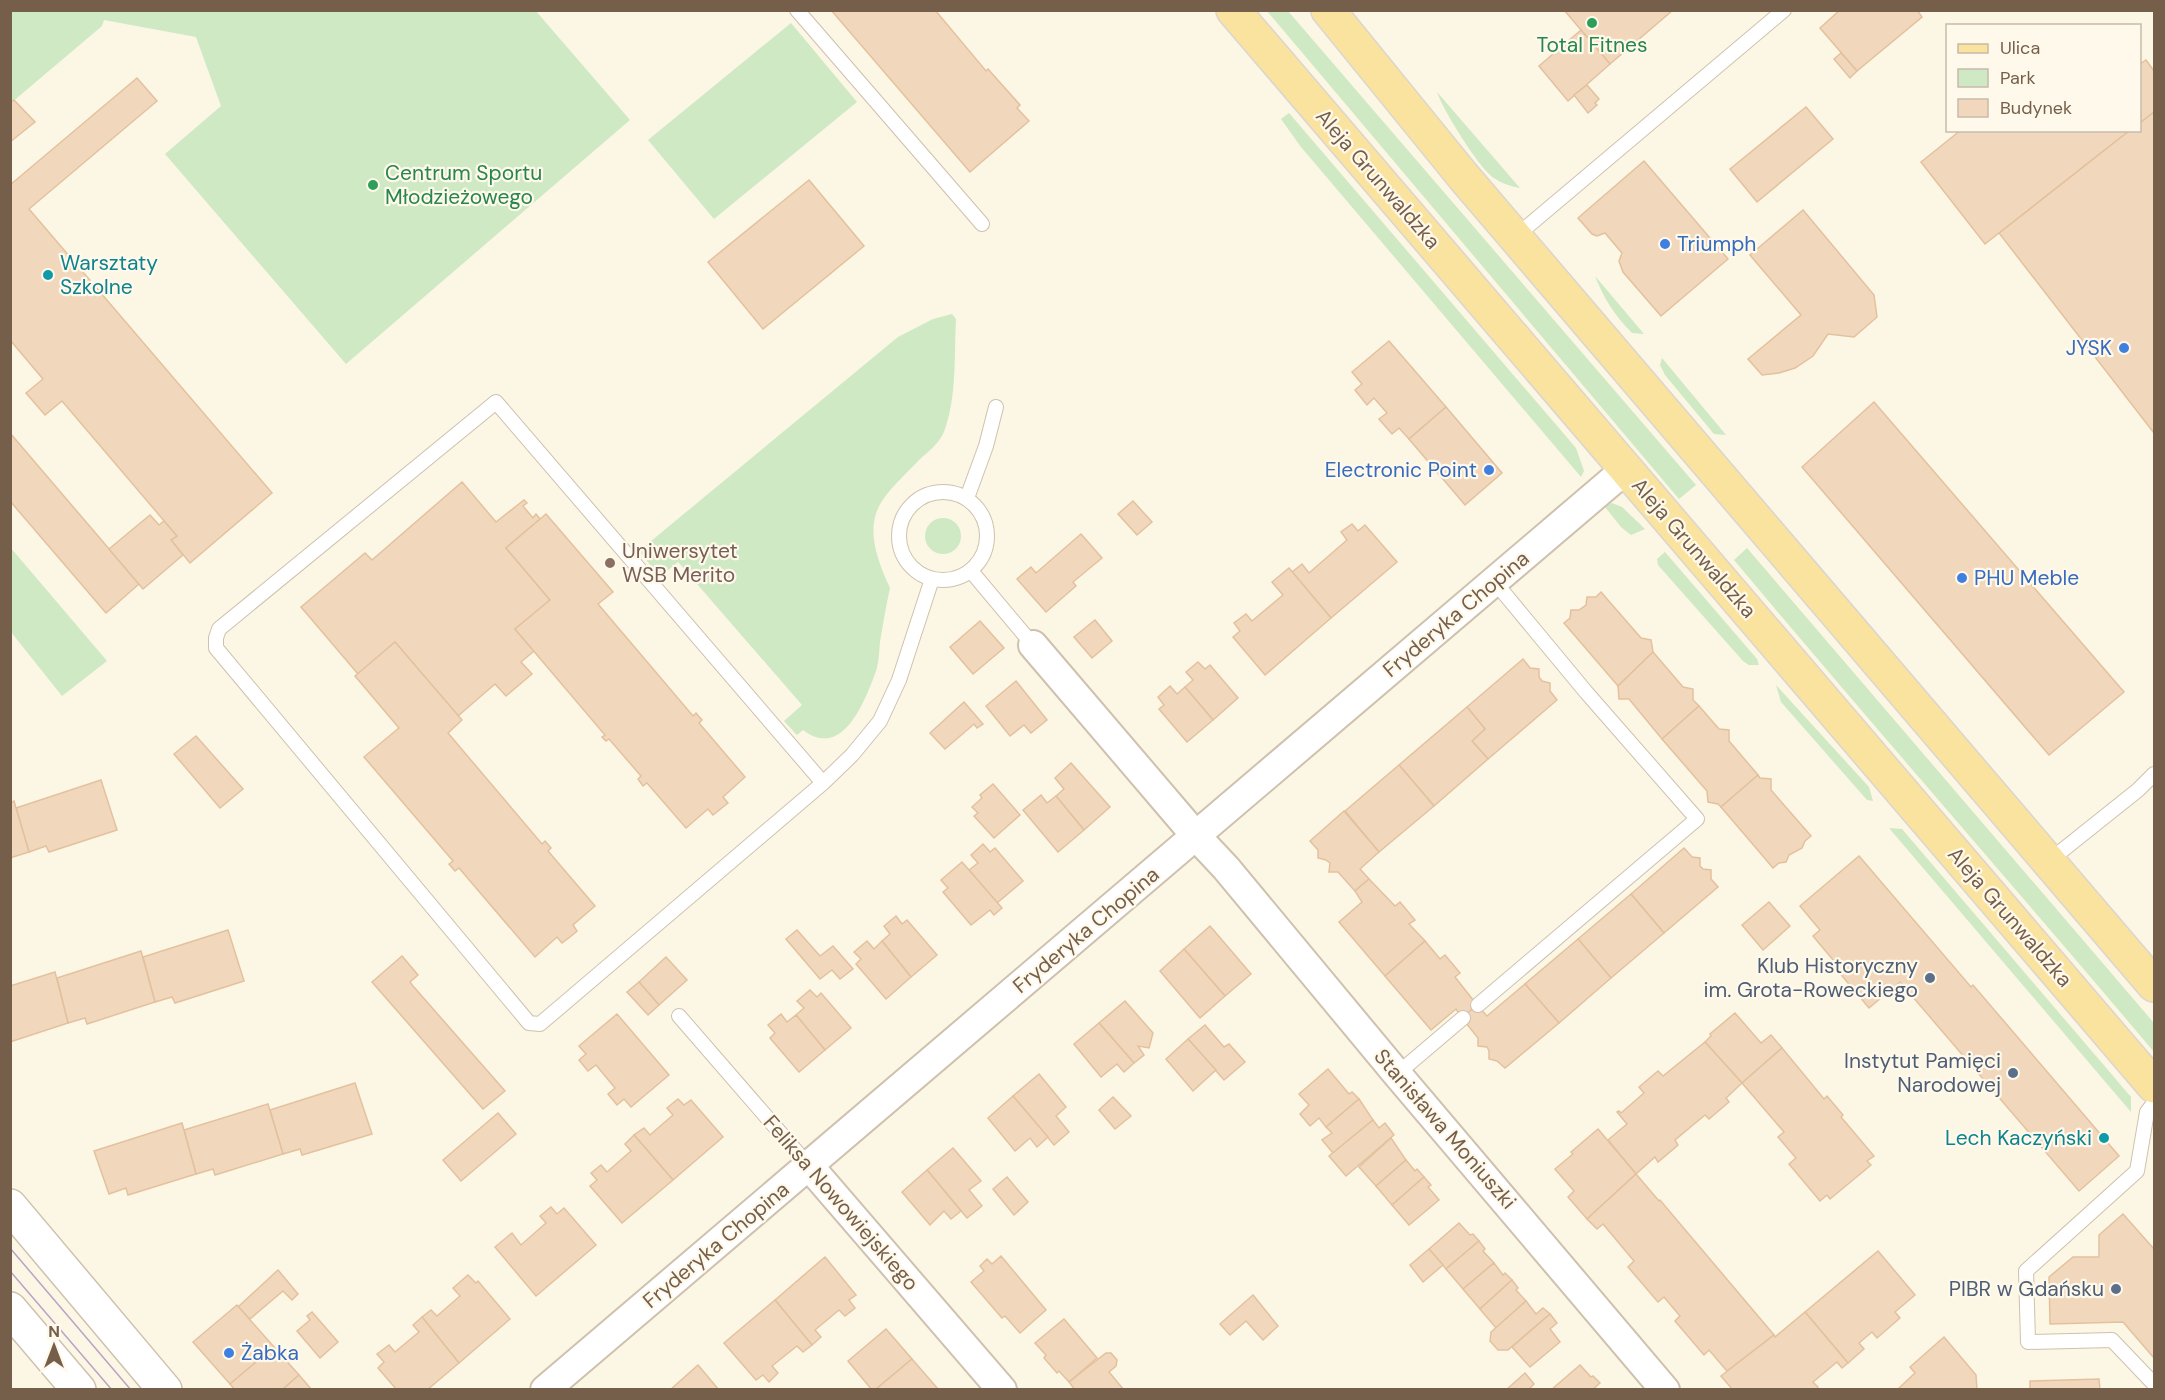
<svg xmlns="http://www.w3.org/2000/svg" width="2165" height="1400" viewBox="0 0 2165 1400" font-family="'DM Sans',sans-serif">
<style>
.green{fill:#cee9c3}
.building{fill:#f1d8bd;stroke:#e4c19d;stroke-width:1.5}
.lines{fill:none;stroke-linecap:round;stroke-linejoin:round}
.service-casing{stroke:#cfc1ae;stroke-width:16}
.minor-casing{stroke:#cfc1ae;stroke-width:32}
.tertiary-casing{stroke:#cfc1ae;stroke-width:36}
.primary-casing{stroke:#dbd5d0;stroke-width:36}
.service{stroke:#fff;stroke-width:14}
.minor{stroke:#fff;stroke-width:28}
.tertiary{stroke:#fff;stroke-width:33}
.primary{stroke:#fae39e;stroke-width:33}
.tram{stroke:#baa3c5;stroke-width:1.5}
.leisure-dot{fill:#2e9e5b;stroke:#fff9eb;stroke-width:2}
.shop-dot{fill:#3f7fe0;stroke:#fff9eb;stroke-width:2}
.culture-dot{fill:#0f9aa8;stroke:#fff9eb;stroke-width:2}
.education-dot{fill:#8d6e63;stroke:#fff9eb;stroke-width:2}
.service-dot{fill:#5c6f8a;stroke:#fff9eb;stroke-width:2}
.labels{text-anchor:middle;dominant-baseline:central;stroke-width:4.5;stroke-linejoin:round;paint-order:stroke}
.leisure-label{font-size:21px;fill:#27864d;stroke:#fff9eb}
.street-label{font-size:21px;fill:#755f4a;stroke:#fff9eb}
.shop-label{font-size:21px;fill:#366cbe;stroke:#fff9eb;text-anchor:start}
.culture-label{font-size:21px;fill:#0d838f;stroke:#fff9eb;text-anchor:start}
.education-label{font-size:21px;fill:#785e54;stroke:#fff9eb;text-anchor:start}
.service-label{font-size:21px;fill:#4e5e75;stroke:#fff9eb;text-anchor:end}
</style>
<rect width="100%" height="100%" fill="#fcf6e5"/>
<g class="green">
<polygon points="535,10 630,120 346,364 165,154 221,106 196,37 104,20 102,26 11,103 11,11"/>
<polygon points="1267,11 1288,11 1696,485 1679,499"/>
<polygon points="791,23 857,102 714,219 648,140"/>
<path d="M1437 92 1520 188C1511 186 1502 184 1494 178 1479 168 1443 110 1437 92Z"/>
<polygon points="1289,113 1576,448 1584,471 1581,477 1301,147 1281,119"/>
<path d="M1595 276 1644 334 1632 333C1615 316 1604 299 1595 276Z"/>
<path d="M952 314 956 319C954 355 957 395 945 429 941 442 929 451 919 460 907 473 892 486 882 501 864 528 878 562 890 588 886 606 883 624 880 642 879 652 879 664 875 674 864 703 842 760 803 730L797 735 784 721 802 705 678 562 660 577 639 551 898 337 933 319Z"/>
<polygon points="1662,358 1726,435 1714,434 1665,375 1660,365"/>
<polygon points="1612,503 1622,507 1645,529 1631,535 1621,527 1605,507"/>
<circle cx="943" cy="536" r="18"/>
<polygon points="10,547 107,661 62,696 11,632"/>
<path d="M1747 548 2154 1023V1052C2015 887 1872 725 1734 560Z"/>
<polygon points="1665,552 1757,659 1759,665 1749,665 1743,661 1658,565 1657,559"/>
<polygon points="1776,685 1869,787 1873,801 1867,800 1781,702"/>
<polygon points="1889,828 1902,829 2131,1097 2131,1112"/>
</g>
<g class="building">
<polygon points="831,10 935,10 986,71 988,69 1020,105 1017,108 1029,121 970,172"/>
<polygon points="1564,10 1673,10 1610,64"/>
<polygon points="1840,10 1917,10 1922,17 1857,71 1820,28"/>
<polygon points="1581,30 1610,64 1568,101 1539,66"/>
<polygon points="1841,53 1857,71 1850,78 1834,59"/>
<polygon points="2146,60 2154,71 2154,112 2140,123 2140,64"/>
<polygon points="137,78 157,101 29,209 272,493 190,563 171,540 177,536 62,401 45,415 26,393 43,379 10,340 10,185"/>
<polygon points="1587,85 1599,99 1595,103 1597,105 1588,113 1574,95"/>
<polygon points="14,100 35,122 10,142 10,103"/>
<polygon points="1806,107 1833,139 1757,202 1730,169"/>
<polygon points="2154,112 2154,433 1999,233 2130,130 2140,130 2140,123"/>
<polygon points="1961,130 2130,130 1985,244 1921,162"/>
<polygon points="1644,161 1728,259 1661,316 1623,272 1619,261 1622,253 1605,233 1597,236 1592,234 1578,218"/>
<polygon points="809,180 864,246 763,329 708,262"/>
<polygon points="1803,210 1874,295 1877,317 1854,337 1828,334 1813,356 1795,368 1779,373 1762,375 1748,359 1801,315 1750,255"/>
<polygon points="1389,341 1446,407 1409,439 1399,428 1392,434 1379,419 1387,413 1374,398 1367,405 1355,390 1362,384 1352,372"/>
<polygon points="1874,402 2124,692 2049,755 1802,467"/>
<polygon points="1446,407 1502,473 1465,505 1409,439"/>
<polygon points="10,433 139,584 106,613 10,501"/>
<polygon points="462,482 496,522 524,500 527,503 523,506 533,518 536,514 540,519 506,548 550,600 515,629 534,651 521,662 532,674 506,696 495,684 458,716 395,642 358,674 301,607 365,553 372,560"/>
<polygon points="1133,501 1152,522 1137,535 1118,514"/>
<polygon points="546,514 613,592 598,604 693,716 696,713 702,720 699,723 745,777 723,797 728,803 713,815 708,809 686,828 647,783 643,786 638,779 641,776 609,739 606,741 602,737 605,735 515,629 550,600 506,548"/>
<polygon points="150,515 159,525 164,521 177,536 171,540 183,555 143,589 109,549"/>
<polygon points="1352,524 1358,531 1365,525 1397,562 1331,618 1292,572 1302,564 1309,573 1347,540 1341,532"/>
<polygon points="1081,534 1102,558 1073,582 1076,586 1046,612 1017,579 1031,567 1036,573"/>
<polygon points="1289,568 1331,618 1265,675 1233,637 1240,631 1234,623 1246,614 1252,621 1283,595 1272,582"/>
<polygon points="1601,592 1641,638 1651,640 1653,652 1618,686 1564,623 1570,618 1571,610 1579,610 1586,605 1587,597 1596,597"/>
<polygon points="1095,620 1112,641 1092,658 1074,637"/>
<polygon points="980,621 1004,648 973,674 950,647"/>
<polygon points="395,642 462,720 448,733 542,844 545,841 551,848 548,851 595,906 573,925 577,931 570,937 562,943 557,937 535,957 459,868 455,871 449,864 453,861 364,757 399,728 355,676"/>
<polygon points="1653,652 1683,687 1693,689 1693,700 1699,706 1662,739 1629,699 1619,699 1618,686"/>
<polygon points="1523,659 1530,668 1539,669 1539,677 1542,681 1550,683 1550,691 1557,700 1488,759 1472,741 1485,729 1467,707"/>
<polygon points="1198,662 1205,669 1210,665 1238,698 1213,720 1185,687 1193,680 1186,672"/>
<polygon points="1016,681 1047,720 1031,733 1024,725 1010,736 986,706"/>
<polygon points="1170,686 1177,694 1185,687 1213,720 1187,742 1159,709 1164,705 1158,697"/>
<polygon points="964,702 983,724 977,728 974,724 945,749 930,733"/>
<polygon points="1699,706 1719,729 1729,730 1729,741 1758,775 1721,807 1718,804 1708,802 1707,791 1662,739"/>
<polygon points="1467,707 1485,729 1472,741 1488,759 1434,806 1399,765"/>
<polygon points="196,736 243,789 220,808 174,754"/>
<polygon points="1071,763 1110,807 1084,830 1056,796 1064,789 1055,778"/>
<polygon points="1399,765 1434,806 1379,852 1345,811"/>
<polygon points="1758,775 1760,778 1771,779 1771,790 1811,836 1805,841 1802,848 1789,855 1786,862 1779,863 1773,868 1721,807"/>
<polygon points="101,780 117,830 49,852 46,846 29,852 16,808"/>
<polygon points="993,784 1020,815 994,838 974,816 978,813 972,807 982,798 980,795"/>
<polygon points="1041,795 1047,803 1056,796 1084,830 1058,852 1023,810"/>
<polygon points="14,801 29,852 10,858 10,803"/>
<polygon points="1344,811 1379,852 1360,869 1369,879 1355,891 1338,872 1329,872 1330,863 1326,860 1318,858 1318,850 1310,841"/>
<polygon points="983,844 990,852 995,848 1023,881 997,903 969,870 978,863 971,855"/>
<polygon points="1684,848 1692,857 1700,858 1700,866 1703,869 1711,870 1711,879 1718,887 1664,933 1631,894"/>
<polygon points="1859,856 1971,987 1973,985 2119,1156 2079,1191 1900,982 1869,1008 1832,964 1834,961 1813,936 1820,930 1800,906"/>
<polygon points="962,862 1002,908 994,915 990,910 971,925 943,892 948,888 941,880"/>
<polygon points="1369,879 1395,906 1400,902 1415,920 1409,924 1425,941 1385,976 1339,922 1362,902 1355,891"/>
<polygon points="1631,894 1664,933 1611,978 1578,939"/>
<polygon points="1769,902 1790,926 1763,950 1742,925"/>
<polygon points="896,916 902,924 907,920 937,955 911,977 882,941 890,934 884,926"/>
<polygon points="1210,926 1251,974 1225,996 1184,949"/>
<polygon points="228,930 244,981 175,1003 172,997 155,1002 143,957"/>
<polygon points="797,930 820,956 833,946 853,969 840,979 832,970 820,979 786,939"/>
<polygon points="1578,939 1611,978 1559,1023 1525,984"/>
<polygon points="867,941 874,949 882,941 911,977 886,999 856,964 861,959 854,952"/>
<polygon points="1425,941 1440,959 1445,955 1460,973 1455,977 1477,1005 1462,1018 1456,1009 1431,1030 1385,976"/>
<polygon points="1184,949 1225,996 1200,1018 1160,971"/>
<polygon points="141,951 155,1002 87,1024 85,1018 68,1023 57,978"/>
<polygon points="402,956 418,975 410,982 413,986 505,1091 483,1109 372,982"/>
<polygon points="666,957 687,980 659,1005 639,982"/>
<polygon points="55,972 68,1023 10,1042 10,986"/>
<polygon points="639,982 659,1005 648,1015 627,992"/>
<polygon points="1525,984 1559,1023 1505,1068 1497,1061 1489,1059 1489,1051 1487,1047 1478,1046 1478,1038 1462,1018 1477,1005 1487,1016"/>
<polygon points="810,990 817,997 821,993 851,1028 825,1050 796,1015 804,1008 797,1001"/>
<polygon points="1125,1001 1153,1033 1149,1048 1138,1046 1144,1055 1134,1063 1099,1023"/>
<polygon points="1735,1013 1761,1043 1771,1035 1782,1048 1742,1083 1705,1042 1711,1036 1710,1034"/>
<polygon points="617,1014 669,1075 631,1107 624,1099 617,1105 608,1094 615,1088 596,1065 588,1071 579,1060 586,1054 579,1046"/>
<polygon points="781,1014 787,1022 796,1015 825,1050 799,1072 770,1038 775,1033 768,1025"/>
<polygon points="1099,1023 1134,1063 1124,1072 1117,1064 1101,1077 1074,1044"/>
<polygon points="1205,1025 1224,1047 1229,1044 1245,1062 1224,1080 1188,1039"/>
<polygon points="1188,1039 1216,1070 1193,1091 1166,1059"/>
<polygon points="1705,1042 1742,1083 1726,1098 1729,1102 1709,1119 1705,1115 1675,1140 1678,1145 1658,1162 1655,1157 1636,1174 1608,1140 1627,1124 1617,1112 1619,1111 1621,1113 1644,1093 1639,1087 1658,1071 1663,1076"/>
<polygon points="1782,1048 1824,1099 1827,1096 1843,1115 1841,1117 1874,1156 1867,1161 1871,1165 1830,1199 1827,1195 1820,1201 1789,1164 1796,1158 1778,1137 1784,1132 1742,1083"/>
<polygon points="1328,1069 1349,1094 1352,1092 1359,1099 1326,1127 1319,1118 1310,1126 1300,1114 1309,1105 1299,1094"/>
<polygon points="1039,1074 1066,1107 1056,1116 1069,1132 1054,1145 1013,1096"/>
<polygon points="355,1083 372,1134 302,1155 300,1149 283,1154 270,1110"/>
<polygon points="1013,1096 1048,1137 1037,1147 1030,1138 1015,1151 988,1118"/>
<polygon points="1113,1097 1131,1116 1115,1129 1099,1110"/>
<polygon points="678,1099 684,1105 691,1100 723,1137 673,1180 634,1135 644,1128 650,1135 673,1115 667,1108"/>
<polygon points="1359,1099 1373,1120 1333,1153 1322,1140 1332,1133 1326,1127"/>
<polygon points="268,1104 283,1154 215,1175 213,1169 196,1174 184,1130"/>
<polygon points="498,1113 516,1134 461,1181 443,1160"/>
<polygon points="1373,1120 1379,1128 1385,1123 1394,1135 1346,1176 1329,1156"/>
<polygon points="182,1123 196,1174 128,1195 126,1188 109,1194 94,1151"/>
<polygon points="1598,1129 1636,1174 1587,1219 1568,1197 1574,1191 1555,1169 1573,1154 1571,1152"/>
<polygon points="634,1135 673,1180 622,1223 590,1186 597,1180 591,1173 601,1165 607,1172 631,1151 625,1144"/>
<polygon points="1391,1138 1406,1160 1376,1186 1359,1167"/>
<polygon points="953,1148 981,1181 969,1190 982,1206 967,1218 927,1170"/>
<polygon points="1406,1160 1415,1171 1417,1169 1424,1177 1392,1205 1376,1186"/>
<polygon points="927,1170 961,1211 951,1219 944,1211 930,1225 902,1192"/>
<polygon points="1636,1174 1659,1201 1660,1200 1774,1335 1727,1371 1709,1350 1704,1355 1675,1321 1680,1316 1664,1297 1658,1302 1628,1267 1634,1261 1603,1224 1597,1229 1587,1219"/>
<polygon points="1007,1177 1028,1202 1014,1215 993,1189"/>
<polygon points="1424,1177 1431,1185 1428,1187 1439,1200 1409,1225 1392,1205"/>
<polygon points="551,1207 557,1214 564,1208 596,1245 536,1296 495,1247 512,1233 521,1245 546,1223 540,1216"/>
<polygon points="2123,1214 2154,1249 2154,1358 2123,1322 2050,1324 2049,1277 2073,1257 2099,1257 2099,1235"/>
<polygon points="1459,1223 1470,1235 1473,1234 1479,1241 1446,1269 1429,1249"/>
<polygon points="1479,1241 1485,1249 1483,1251 1494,1263 1463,1289 1446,1269"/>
<polygon points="1429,1249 1443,1265 1423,1282 1410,1265"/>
<polygon points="1878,1251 1915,1295 1895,1312 1900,1318 1877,1338 1872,1332 1859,1343 1864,1349 1848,1363 1805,1312"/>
<polygon points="1001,1256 1046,1310 1020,1333 1005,1316 1002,1318 971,1282 984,1271 980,1266 987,1259 992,1264"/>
<polygon points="825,1257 856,1295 849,1300 855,1308 845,1316 839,1310 815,1330 821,1337 812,1345 775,1300"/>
<polygon points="1494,1263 1503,1275 1505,1273 1512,1280 1480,1309 1463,1289"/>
<polygon points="278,1270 298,1294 292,1300 283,1291 250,1319 238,1307"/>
<polygon points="468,1275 476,1283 478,1281 510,1319 459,1363 422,1317 431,1310 437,1316 460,1296 453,1288"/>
<polygon points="1512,1280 1518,1288 1516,1290 1526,1301 1496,1328 1480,1309"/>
<polygon points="1253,1295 1278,1326 1263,1340 1246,1321 1230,1335 1220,1324"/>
<polygon points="775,1300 812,1345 803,1352 797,1346 772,1366 778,1373 769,1382 763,1375 756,1380 724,1343"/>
<polygon points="1526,1301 1536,1314 1543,1308 1550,1314 1508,1350 1498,1350 1490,1341 1491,1332"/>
<polygon points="237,1305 274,1347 230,1384 193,1342"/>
<polygon points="312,1312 338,1342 320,1358 297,1331 310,1320 307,1316"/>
<polygon points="1805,1312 1848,1363 1842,1368 1837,1362 1813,1382 1818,1387 1816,1390 1733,1390 1721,1376 1774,1335 1775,1337"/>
<polygon points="1550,1314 1557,1323 1550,1329 1560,1342 1530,1367 1512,1347"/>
<polygon points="422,1317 459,1363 427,1390 397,1390 378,1368 384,1362 377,1354 389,1345 395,1352 419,1332 413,1325"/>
<polygon points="1064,1319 1097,1358 1069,1382 1059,1371 1057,1373 1044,1358 1046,1355 1035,1343"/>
<polygon points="886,1329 912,1359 875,1390 872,1390 848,1361"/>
<polygon points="1944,1337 1976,1375 1977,1390 1897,1390 1915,1373 1910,1367"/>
<polygon points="274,1347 299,1375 282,1390 235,1390 230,1384"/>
<polygon points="1106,1353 1111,1353 1117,1360 1116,1366 1109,1372 1124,1390 1075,1390 1069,1382"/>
<polygon points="912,1359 938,1389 875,1390"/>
<polygon points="698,1365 719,1390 670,1390"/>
<polygon points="1580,1365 1591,1377 1593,1376 1600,1383 1592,1390 1551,1390"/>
<polygon points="1525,1373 1534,1384 1528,1390 1506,1390"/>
<polygon points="299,1375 312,1390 282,1390"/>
<polygon points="2099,1379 2100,1390 2030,1390 2030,1381"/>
</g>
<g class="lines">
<g class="service-casing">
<g id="service">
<polyline points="797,10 982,224"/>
<polyline points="1515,237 1784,10"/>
<circle cx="943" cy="536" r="44"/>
<polyline points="967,498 986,446 996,407"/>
<polyline points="971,571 1033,645"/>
<polyline points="823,783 496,402 219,629 216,638 216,648 529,1023 540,1024 823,783 852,755 880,721 899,680 932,579"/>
<polyline points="2049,861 2138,790 2154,774"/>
<polyline points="1478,1005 1697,819 1586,692 1494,581"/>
<polyline points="679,1016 809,1166"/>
<polyline points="1397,1074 1463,1018"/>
<polyline points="2154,1103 2147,1112 2137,1171 2026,1271 2028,1342 2112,1340 2154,1384"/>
</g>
</g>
<g class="minor-casing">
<g id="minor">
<polyline points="1033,645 1196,836 1226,868 1397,1074 1665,1390"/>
<polyline points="809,1166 1002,1390"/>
<polyline points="545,1390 1626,469"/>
</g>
</g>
<g class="tertiary-casing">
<g id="tertiary">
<polyline points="10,1206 165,1390"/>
<polyline points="10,1309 79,1390"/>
</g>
</g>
<g class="primary-casing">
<g id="primary">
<polyline points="1233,10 2154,1086"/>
<polyline points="1328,10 1463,176 2154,985"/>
</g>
</g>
<use href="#service" class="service"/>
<use href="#minor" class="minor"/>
<use href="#tertiary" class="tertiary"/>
<use href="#primary" class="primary"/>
<g class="tram">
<polyline points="10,1248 131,1390"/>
<polyline points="10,1271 112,1390"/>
</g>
</g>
<g class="leisure-dot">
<circle cx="1592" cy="23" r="6"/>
<circle cx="373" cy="185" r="6"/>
</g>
<g class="shop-dot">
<circle cx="1665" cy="244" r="6"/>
<circle cx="2124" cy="348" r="6"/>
<circle cx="1489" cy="470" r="6"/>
<circle cx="1962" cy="578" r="6"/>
<circle cx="229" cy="1353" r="6"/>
</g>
<g class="culture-dot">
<circle cx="48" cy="275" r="6"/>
<circle cx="2104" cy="1138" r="6"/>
</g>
<circle class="education-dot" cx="610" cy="563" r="6"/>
<g class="service-dot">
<circle cx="1930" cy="978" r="6"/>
<circle cx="2013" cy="1073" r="6"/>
<circle cx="2116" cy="1289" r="6"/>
</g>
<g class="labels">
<g class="leisure-label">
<text x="1592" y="45">Total Fitnes</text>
<text x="385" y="173" text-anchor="start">Centrum Sportu<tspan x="385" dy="24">Młodzieżowego</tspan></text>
</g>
<g class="street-label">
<text transform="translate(1378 179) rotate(49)">Aleja Grunwaldzka</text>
<text transform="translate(1694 548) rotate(49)">Aleja Grunwaldzka</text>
<text transform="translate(1456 614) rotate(-40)">Fryderyka Chopina</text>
<text transform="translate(2010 917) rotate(49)">Aleja Grunwaldzka</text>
<text transform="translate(1086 930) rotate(-40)">Fryderyka Chopina</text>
<text transform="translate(1445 1129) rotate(49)">Stanisława Moniuszki</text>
<text transform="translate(841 1203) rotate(49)">Feliksa Nowowiejskiego</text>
<text transform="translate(716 1245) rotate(-40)">Fryderyka Chopina</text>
</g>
<g class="shop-label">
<text x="1677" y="244">Triumph</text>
<text x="2112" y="348" text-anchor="end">JYSK</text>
<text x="1477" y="470" text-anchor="end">Electronic Point</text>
<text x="1974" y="578">PHU Meble</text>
<text x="241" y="1353">Żabka</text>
</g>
<g class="culture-label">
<text x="60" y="263">Warsztaty<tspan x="60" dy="24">Szkolne</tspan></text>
<text x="2092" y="1138" text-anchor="end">Lech Kaczyński</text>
</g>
<g class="education-label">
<text x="622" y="551">Uniwersytet<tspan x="622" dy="24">WSB Merito</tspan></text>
</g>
<g class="service-label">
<text x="1918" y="966">Klub Historyczny<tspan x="1918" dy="24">im. Grota-Roweckiego</tspan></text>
<text x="2001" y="1061">Instytut Pamięci<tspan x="2001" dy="24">Narodowej</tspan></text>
<text x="2104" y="1289">PIBR w Gdańsku</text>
</g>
</g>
<rect width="2165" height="1400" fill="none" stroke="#755f4a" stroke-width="24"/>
<rect x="1946" y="24" width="195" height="108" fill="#fff9eb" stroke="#c8bbab" stroke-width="1.5"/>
<rect x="1958" y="44" width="30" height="9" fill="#fae39e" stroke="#c8bbab" stroke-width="1.5"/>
<text x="2000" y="54" font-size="18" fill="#755f4a">Ulica</text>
<rect x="1958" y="69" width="30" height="18" fill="#cee9c3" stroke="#c8bbab" stroke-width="1.5"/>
<text x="2000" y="84" font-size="18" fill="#755f4a">Park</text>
<rect x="1958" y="99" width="30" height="18" fill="#f1d8bd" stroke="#c8bbab" stroke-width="1.5"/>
<text x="2000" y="114" font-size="18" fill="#755f4a">Budynek</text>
<g transform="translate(54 1346)" stroke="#fff9eb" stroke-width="4.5" paint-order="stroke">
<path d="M0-4.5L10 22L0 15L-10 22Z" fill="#755f4a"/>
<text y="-9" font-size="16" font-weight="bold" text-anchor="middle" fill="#755f4a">N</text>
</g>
</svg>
